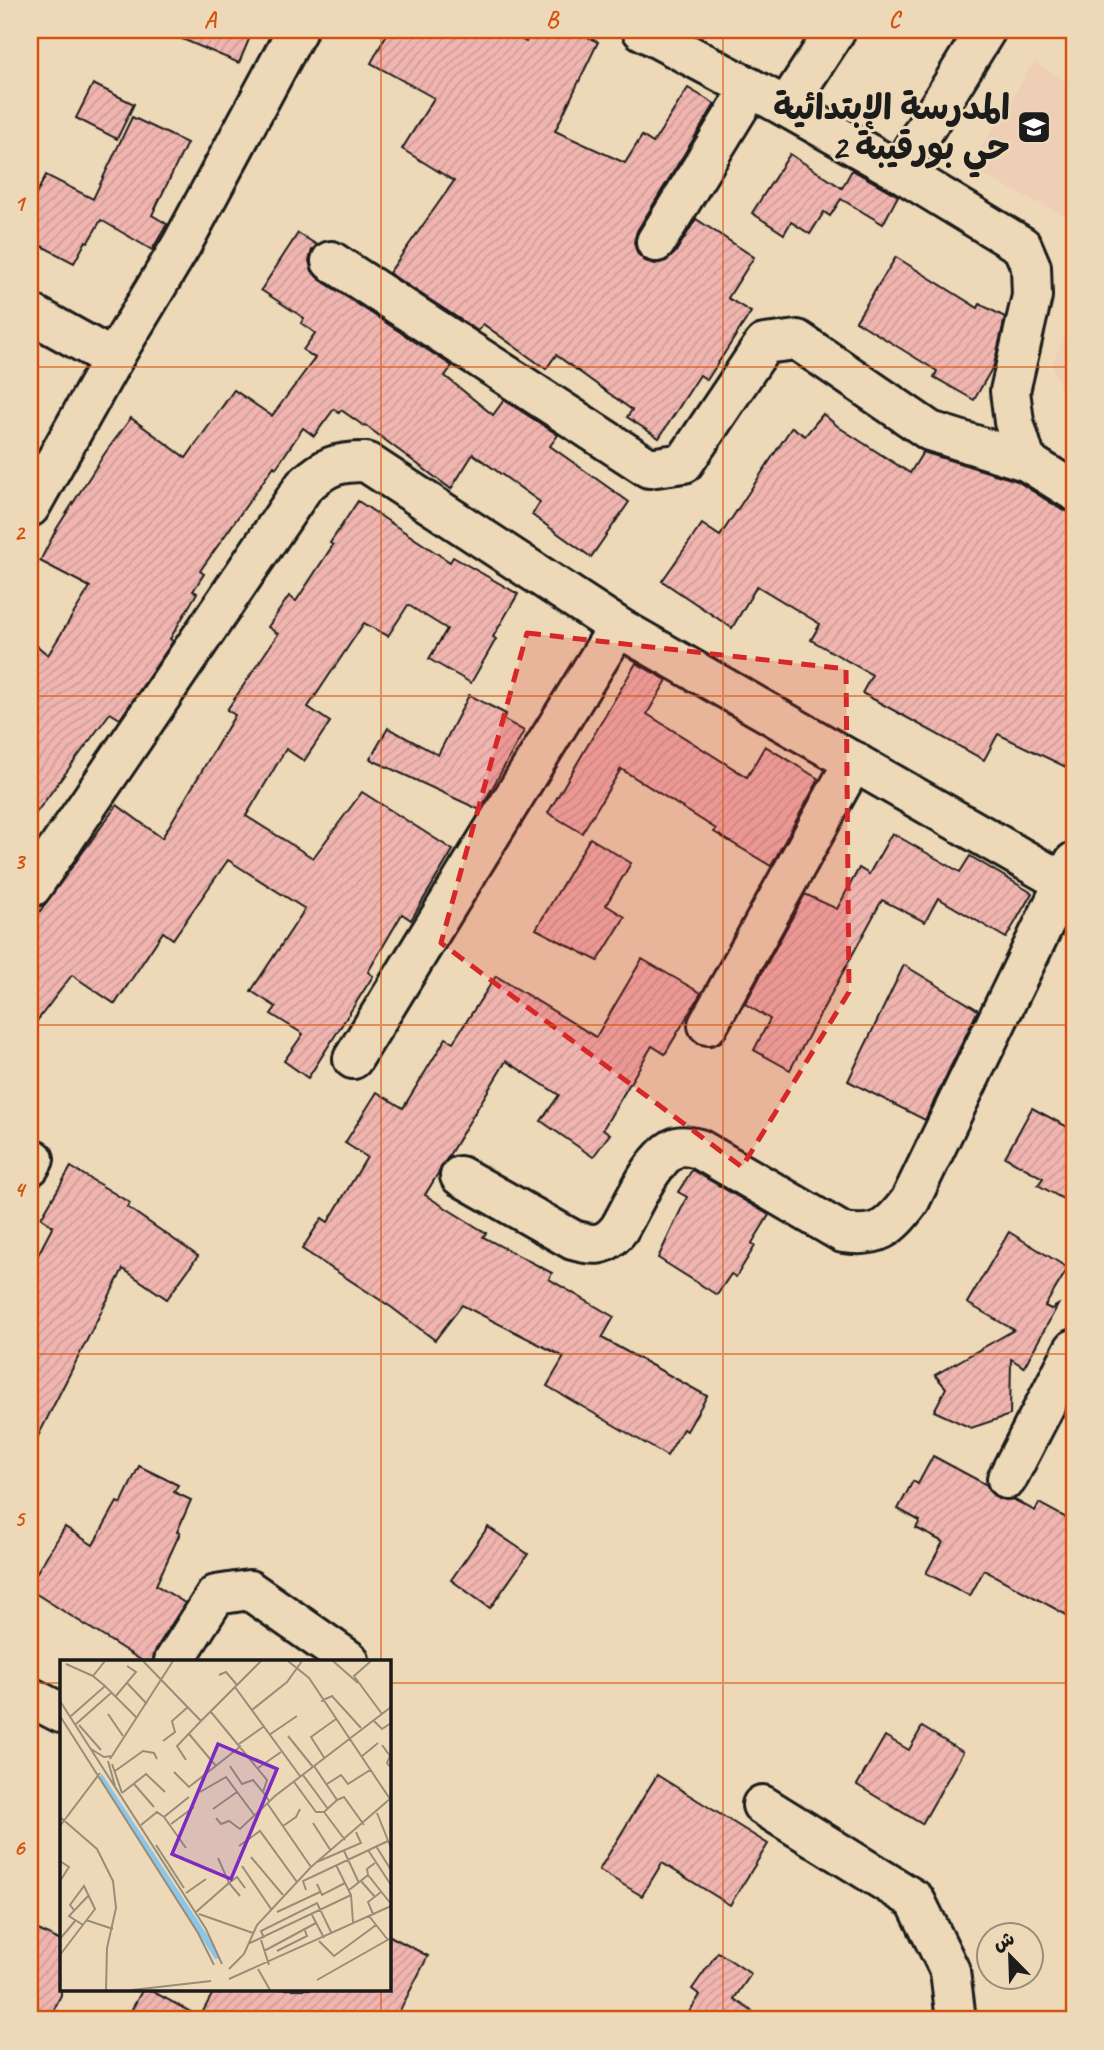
<svg xmlns="http://www.w3.org/2000/svg" width="1104" height="2050" viewBox="0 0 1104 2050" font-family="Caveat,'Playpen Sans Arabic',sans-serif">
<style>
.built{fill:#eeceb5}
.building{fill:url(#building-hatch);stroke:#1c1c1c;stroke-width:2}
.lines{fill:none;stroke-linecap:round;stroke-linejoin:round}
.minor-casing{stroke:#1c1c1c;stroke-width:44}
.minor{stroke:#edd9b7;stroke-width:38}
.marked{fill:#d62828;fill-opacity:0.2;stroke:#d62828;stroke-width:5;stroke-dasharray:14 9;stroke-linejoin:round}
.grid{fill:none;stroke:#d4530e;stroke-width:2;stroke-opacity:0.55}
.labels{text-anchor:middle;dominant-baseline:central;stroke-width:6;stroke-linejoin:round;paint-order:stroke}
.poi-label{font-size:35px;font-weight:bold;fill:#1c1c1c;stroke:#edd9b7;text-anchor:end}
.inset-road{fill:none;stroke:#998d79;stroke-width:2}
.view{fill:#7b2cbf;fill-opacity:0.15;stroke:#7b2cbf;stroke-width:3.5}
.inset-edge{fill:none;stroke:#1c1c1c;stroke-width:3.5}
.neatline{fill:none;stroke:#d4530e;stroke-width:2.5}
.grid-label{font-size:23px;text-anchor:middle;font-weight:bold;fill:#d4530e}
</style>
<defs>
<pattern id="building-hatch" width="6" height="6" patternUnits="userSpaceOnUse" patternTransform="scale(1.75)"><rect width="6" height="6" fill="#f1b5b0"/><path d="M-1 1l2-2M0 6l6-6M5 7l2-2" fill="none" stroke="#ce9b97"/></pattern>
</defs>
<rect width="100%" height="100%" fill="#edd9b7"/>
<filter id="ink" filterUnits="userSpaceOnUse"><feTurbulence type="fractalNoise" baseFrequency=".0143" numOctaves="2"/><feDisplacementMap in="SourceGraphic" scale="14" xChannelSelector="R" yChannelSelector="G"/><feConvolveMatrix kernelMatrix="1 2 1 2 8 2 1 2 1" color-interpolation-filters="sRGB"/></filter>
<g filter="url(#ink)">
<g class="built">
<polygon points="1034,62 1074,87 1074,221 969,168"/>
<polygon points="1074,314 1074,427 1052,364"/>
</g>
<g class="building">
<polygon points="161,30 253,30 239,63"/>
<polygon points="389,30 503,30 526,42 532,30 573,30 598,42 555,131 625,163 642,136 653,143 688,88 715,104 637,231 634,242 637,253 645,261 655,264 666,261 675,253 696,219 754,257 728,298 751,312 707,380 700,375 659,438 627,417 632,410 556,355 546,369 483,324 478,331 389,273 454,181 402,149 434,98 371,63"/>
<polygon points="93,84 134,104 117,139 76,118"/>
<polygon points="132,117 187,143 152,215 167,224 152,250 101,220 88,242 86,241 74,263 30,240 30,206 46,175 93,199"/>
<polygon points="790,154 842,188 852,170 898,196 883,224 841,199 830,216 824,212 810,234 791,222 784,234 752,213"/>
<polygon points="298,233 317,245 312,250 309,261 312,271 319,279 452,366 445,376 493,415 504,400 558,435 550,446 629,502 591,557 532,515 540,502 473,454 451,489 365,425 364,426 341,410 339,413 334,409 314,436 303,428 276,468 274,466 200,571 204,574 193,591 197,593 170,639 173,641 120,719 110,713 30,821 30,640 48,655 90,587 40,561 57,528 105,453 131,418 186,458 234,390 272,416 315,358 303,350 315,333 301,323 304,318 261,290"/>
<polygon points="896,257 978,308 980,304 1005,317 994,365 974,400 934,377 937,371 856,321"/>
<polygon points="823,414 840,428 910,473 923,452 1017,481 1062,510 1074,513 1074,771 998,734 984,760 862,693 872,675 811,640 820,624 757,586 732,628 662,581 702,524 720,536 792,427 805,436"/>
<polygon points="358,501 450,562 453,557 518,594 493,637 496,639 471,683 429,659 447,629 408,605 388,636 364,623 308,707 330,722 304,761 286,749 246,816 313,858 362,792 453,850 411,920 402,914 368,972 373,976 308,1078 284,1061 303,1034 271,1014 276,1007 251,991 305,909 228,860 173,939 163,932 115,1004 72,975 30,1030 30,925 117,805 162,838 235,715 227,710 278,634 268,627 289,596 296,601 333,545 330,543"/>
<polygon points="636,663 667,680 647,714 747,777 765,746 819,779 771,866 714,832 716,829 621,769 582,833 548,813"/>
<polygon points="469,695 506,714 503,719 524,731 480,810 370,759 388,728 438,755"/>
<polygon points="892,833 960,872 970,856 1032,893 1006,938 938,898 925,922 882,900 790,1070 754,1050 770,1019 745,1004 805,894 837,909 859,868 869,874"/>
<polygon points="590,838 631,863 606,905 625,917 598,961 536,929"/>
<polygon points="642,959 701,993 665,1054 652,1046 603,1129 610,1134 593,1157 541,1121 559,1095 506,1061 425,1195 486,1233 483,1237 552,1273 549,1279 614,1317 602,1338 707,1396 687,1431 683,1429 667,1456 547,1386 564,1357 462,1305 435,1340 391,1307 302,1249 322,1218 328,1222 367,1157 345,1143 377,1092 403,1108 446,1038 453,1042 496,976 596,1037"/>
<polygon points="904,965 978,1010 925,1120 848,1081"/>
<polygon points="1032,1108 1073,1130 1074,1128 1074,1205 1038,1185 1043,1178 1005,1157"/>
<polygon points="71,1167 130,1203 127,1207 198,1256 167,1299 123,1269 30,1452 30,1270 53,1226 41,1218"/>
<polygon points="692,1170 769,1215 752,1243 755,1246 736,1277 731,1274 717,1295 658,1258 687,1197 678,1192"/>
<polygon points="1009,1232 1068,1268 1045,1306 1051,1309 1058,1305 1024,1367 1011,1359 1010,1415 971,1428 934,1411 946,1388 935,1375 1014,1330 967,1303"/>
<polygon points="933,1456 987,1485 989,1491 998,1499 1013,1499 1035,1511 1039,1503 1074,1522 1074,1619 984,1570 970,1596 926,1573 943,1542 916,1528 920,1521 898,1509 913,1481 918,1484"/>
<polygon points="139,1466 178,1485 174,1492 191,1500 177,1532 180,1533 156,1585 185,1603 156,1649 152,1662 144,1662 30,1590 30,1583 65,1527 93,1545 117,1502 121,1504"/>
<polygon points="488,1527 528,1554 490,1608 451,1580"/>
<polygon points="922,1727 963,1752 922,1824 857,1785 885,1736 909,1750"/>
<polygon points="657,1775 768,1844 730,1905 662,1863 642,1896 599,1870"/>
<polygon points="30,1926 61,1941 61,1995 49,2020 30,2020"/>
<polygon points="388,1935 428,1956 395,2020 126,2020 143,1989 148,1989 200,2017 215,1989 388,1989"/>
<polygon points="718,1952 751,1974 734,1999 765,2020 684,2020 700,1995 692,1989"/>
</g>
<g class="lines">
<g class="minor-casing">
<g id="minor">
<polyline points="642,30 786,107 899,171 1022,246 1031,267 1032,296 1010,391 1014,422 1026,461 1074,491"/>
<polyline points="786,107 836,30"/>
<polyline points="899,171 986,30"/>
<polyline points="656,242 750,89"/>
<polyline points="331,261 649,468 684,463 764,344 797,340 930,431 1026,461"/>
<polyline points="30,313 113,359"/>
<polyline points="30,507 113,359 182,244 297,30"/>
<path d="M32 887 304 486C326 466 336 462 366 462L618 627 1065 883"/>
<polyline points="708,1025 854,761"/>
<polyline points="353,1059 618,627"/>
<polyline points="30,1166 34,1159"/>
<path d="M460 1176 573 1240C594 1246 605 1247 619 1229 633 1206 652 1157 677 1147 684 1145 692 1147 699 1149L843 1233C878 1238 889 1229 910 1201L1074 862"/>
<polyline points="1007,1479 1074,1349"/>
<polyline points="174,1661 216,1595 249,1590 349,1660"/>
<polyline points="30,1697 61,1713"/>
<polyline points="762,1805 915,1900 950,1971 956,2020"/>
</g>
</g>
<use href="#minor" class="minor"/>
</g>
</g>
<path class="marked" d="M527 633 846 669 849 992 742 1167 441 943Z"/>
<path class="grid" d="M381 30V1661M723 30V2020M30 367H1074M30 696H1074M30 1025H1074M30 1354H1074M30 1683H61M388 1683H1074M381 1989V2020"/>
<defs>
<g id="school-square" transform="scale(1.75)"><rect x="-9" y="-9" width="18" height="18" rx="4" fill="#1c1c1c" stroke="#edd9b7"/><path d="M0-5L7-2L0 1L-7-2ZM-4 1L0 2.5L4 1V4Q0 6-4 4Z" fill="#fff"/></g>
</defs>
<g fill-rule="evenodd">
<use href="#school-square" x="1034" y="127"/>
</g>
<g class="labels">
<g class="poi-label">
<text x="1010" y="107">المدرسة الإبتدائية<tspan x="1010" dy="40">حي بورقيبة 2</tspan></text>
</g>
</g>
<g transform="translate(60 1660)">
<rect width="331" height="331" fill="#edd9b7"/>
<path d="M42 114 153 284 159 299H155L39 118Z" fill="#8bc6ea"/>
<path class="inset-road" d="M83 1 141 61 201 1M228 1 249 18 330 139M273 1 298 23M311 1 294 16 322 54M6 4 33 16M159 15 166 12 177 25M67 23 87 44M45 26 33 16 45 1M175 27 240 116M55 37 76 12 67 6M0 41 146 269 162 304M261 41 272 36 301 68M192 50 227 22 242 1M151 52 207 120 203 132 209 141M48 54 63 76M0 56 138 273 154 305M11 56 45 26 77 58M313 60 322 69 331 63M16 64 51 33M19 65 41 90M129 74 156 106M209 75 237 56M228 76 253 107M103 81 115 72 112 61 128 47M179 84 203 67M322 85 330 96 327 103 331 108M31 89 44 97 52 96M301 97 318 83M50 99 113 1M265 99 251 77 276 59M126 100 117 86 141 61M48 101 55 126M52 104 62 133M170 106 182 124 193 120 203 132M198 108 221 92M55 111 83 91 94 93 97 99M114 112 129 127 181 86M243 115 268 149M234 122 256 152H264L277 140 254 106M74 124 94 147M267 124 281 115 288 124 310 110M140 132 166 117 195 156M62 133 86 114 105 132M277 140 284 137 304 165M207 143 251 207M153 149 177 132M264 152 285 180M317 153 331 188M0 157 37 189 53 221 56 248 47 288 46 330M156 158 161 164 169 161 180 169 215 136 331 47M253 163 271 191M111 164 134 147M81 165 97 152 104 157M0 166 40 113M223 166 236 157 240 149M96 185 124 228M179 186 200 171 237 222M316 186 331 210M126 188 104 157 129 137M308 190 331 225M284 191 299 223M191 197 223 235M158 198 169 223 177 217 185 228M0 201 9 207 0 221M257 202 301 183 296 172M276 205 291 235 293 262M182 206 211 249M308 215 331 244M301 221 315 237M257 224 262 235 285 223M246 230 243 221 328 181M289 230 308 215 307 209 315 203M126 233 146 219M136 252 169 223 180 236M217 252 260 232M139 254 193 273M313 254 308 242 321 232M252 255 264 278M309 256 328 280M26 260 53 269M23 265 9 256 29 235M204 278 201 271 257 243 271 272M0 279 15 261M201 280 209 305M259 281 274 296 316 265M188 284 291 235M204 291 256 263M217 291 247 276 244 268M0 295 35 249 24 226 10 245 14 250M169 309 184 294 197 265 251 207 331 138M198 309 210 330M169 319 331 246M257 320 331 278M72 330 151 321"/>
<path class="view" d="M158 84 217 109 171 219 112 194Z"/>
<rect width="331" height="331" class="inset-edge"/>
</g>
<rect width="1104" height="2050" fill="none" stroke="#edd9b7" stroke-width="77"/>
<g transform="translate(1010 1956) rotate(337)"><circle r="33" fill="#edd9b7" stroke="#998d79" stroke-width="2"/>
<path d="M0-5L12 26L0 18L-12 26Z" fill="#1c1c1c"/>
<text y="-10" font-size="19" font-weight="bold" text-anchor="middle" fill="#1c1c1c">ش</text>
</g>
<rect x="38" y="38" width="1028" height="1973" class="neatline"/>
<g class="grid-label">
<text x="210" y="27">A</text>
<text x="552" y="27">B</text>
<text x="894" y="27">C</text>
<text x="19" y="211">1</text>
<text x="19" y="540">2</text>
<text x="19" y="869">3</text>
<text x="19" y="1197">4</text>
<text x="19" y="1526">5</text>
<text x="19" y="1855">6</text>
</g>
</svg>
